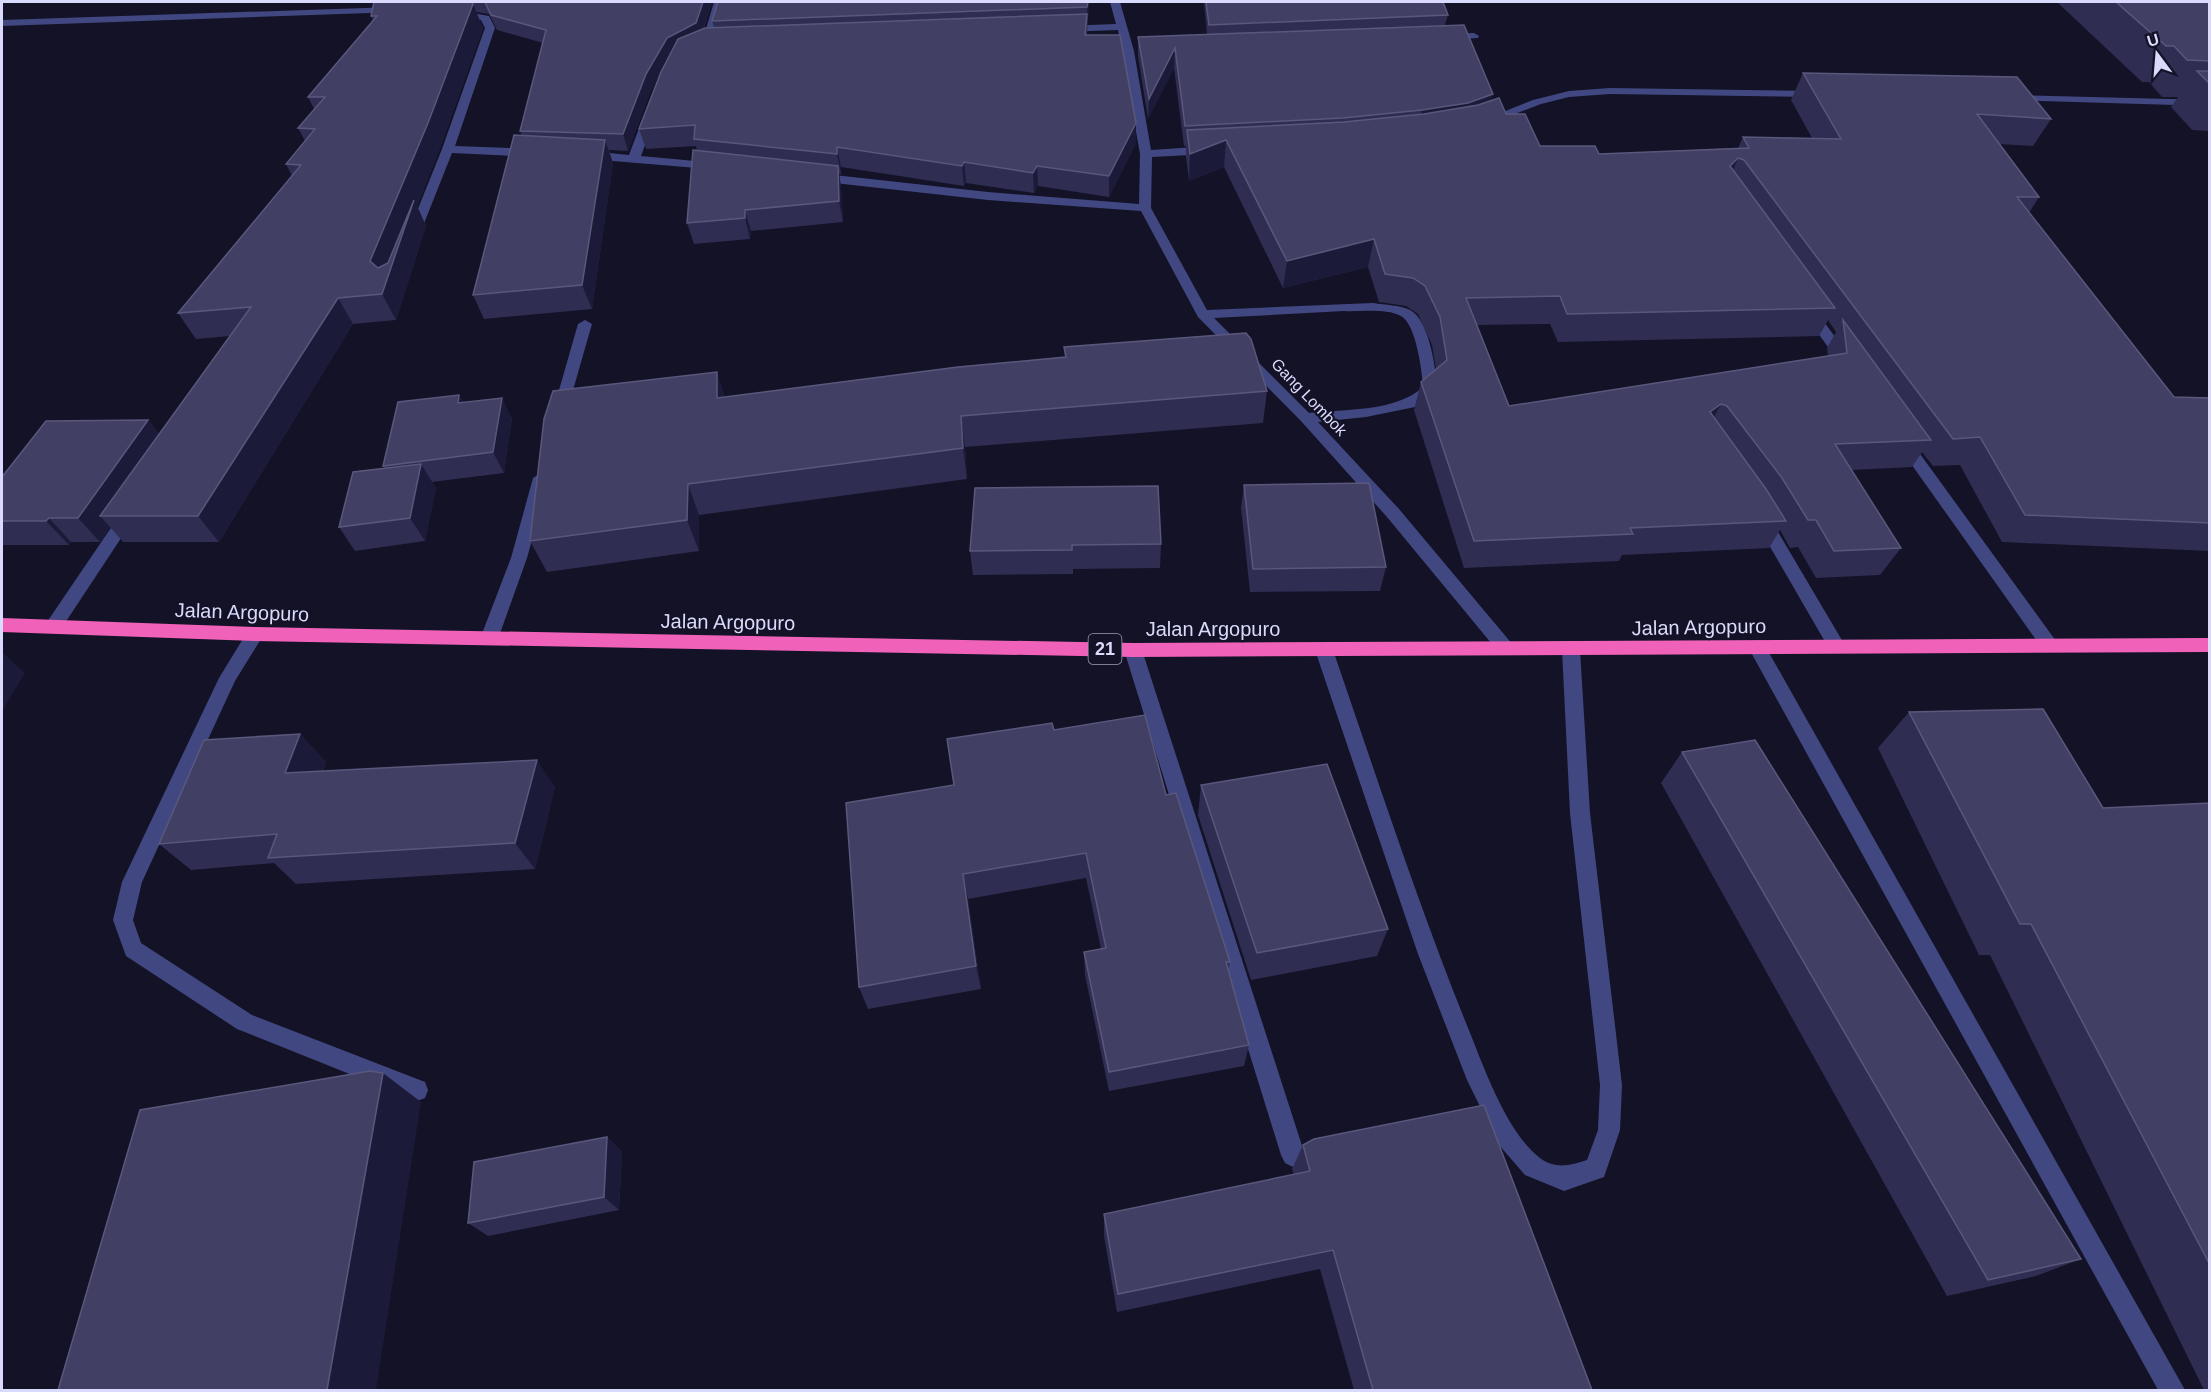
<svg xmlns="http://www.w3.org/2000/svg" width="2211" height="1392" viewBox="0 0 2211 1392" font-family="Arial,sans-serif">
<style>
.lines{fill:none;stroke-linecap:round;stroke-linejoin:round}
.minor{fill:#414881;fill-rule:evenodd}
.highway{fill:#f061ba;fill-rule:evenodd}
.wall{fill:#2f2d52;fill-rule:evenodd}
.shaded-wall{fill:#1c1a39}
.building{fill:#414064;stroke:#59587c;stroke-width:1.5}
.labels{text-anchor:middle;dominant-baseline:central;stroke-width:4.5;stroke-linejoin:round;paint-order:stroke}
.far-street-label{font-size:16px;fill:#dadbfc;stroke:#131226}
.shield{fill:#131226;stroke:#9e9fbc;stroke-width:1.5}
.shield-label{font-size:18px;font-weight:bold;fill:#dadbfc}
.street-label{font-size:20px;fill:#dadbfc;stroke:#131226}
</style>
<rect width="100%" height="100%" fill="#131226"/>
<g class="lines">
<g class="minor">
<polygon points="714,2 724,2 712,42 707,45 702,42"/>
<path d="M1110 2H1120L1134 51 1151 150 1210 146 1216 150 1210 154 1152 157 1151 208 1207 310 1373 303C1386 305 1399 305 1410 310 1429 319 1436 369 1437 388L1435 391 1415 407 1366 417 1318 422 1399 509 1513 645 1516 650 1513 655H1501L1387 517 1301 421 1198 317 1141 211 988 200 816 181 810 177 816 173 988 192 1139 204 1140 154 1118 30 1063 32 1058 29 1063 26 1116 24ZM1344 311C1361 312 1385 308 1401 316 1416 324 1422 371 1423 387 1396 412 1345 409 1309 413L1214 318Z"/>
<polygon points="395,7 400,10 399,12 2,26 2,20"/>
<polygon points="456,10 489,16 495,28 455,146 534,149 540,153 534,157 452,153 419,236 413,240 407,236 442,149 485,28 481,20 452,15 451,13"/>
<polygon points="1474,33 1479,36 1478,38 1445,40 1440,37 1445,34"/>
<polygon points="1610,88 1818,91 1824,94 1818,97 1610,94 1569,97 1541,104 1488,124 1478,122 1533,100 1569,91"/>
<polygon points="2011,95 2210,100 2210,106 2007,100 2007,96"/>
<polygon points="650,112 656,115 641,156 717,163 721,164 721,170 589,159 583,155 589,151 629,155 644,115"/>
<polygon points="1809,307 1814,308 1851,359 1851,365 1841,365 1802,311"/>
<polygon points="585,320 592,324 567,411 565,414 555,414 553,411 578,324"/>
<polygon points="1902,435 1907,436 2056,641 2059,646 2056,651 2044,651 1897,444 1894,440 1897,436"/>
<polygon points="541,473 549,478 527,558 498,639 495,644 483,644 480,639 511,558 533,478"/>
<polygon points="129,508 137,514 59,632 47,632 44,627 47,622 123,510"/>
<polygon points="1762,513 1768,515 1843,642 1846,647 1843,652 1831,652 1754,519"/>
<polygon points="255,627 261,629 264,634 235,681 142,882 133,920 141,943 252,1015 425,1082 428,1090 425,1098 417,1101 237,1029 126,956 113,920 122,882 219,678 249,629"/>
<polygon points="1757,640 1763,642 2185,1390 2158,1390 1748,647 1751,642"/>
<polygon points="1133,643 1139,645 1142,650 1305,1155 1301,1163 1293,1167 1285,1163 1281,1155 1124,650 1127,645"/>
<path d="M1324 643 1330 645 1333 650C1376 775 1417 901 1466 1023 1483 1064 1505 1131 1540 1158 1556 1170 1571 1165 1587 1160L1598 1130 1600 1085 1570 813 1562 650 1565 645H1577L1580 650 1590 813 1622 1085 1620 1130 1604 1177 1564 1191 1525 1175 1499 1145 1467 1080 1418 954 1315 650 1318 645Z"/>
</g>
<polygon class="highway" points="2,618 255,627 1133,643 2210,638 2210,652 1133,657 255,641 2,632"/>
</g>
<g class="wall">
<polygon points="374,2 712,2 704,28 714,27 712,21 718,2 1089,2 1087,35 1136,123 1136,143 1109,197 1038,186 1034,193 966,183 964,186 841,167 841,174 839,174 841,187 843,222 751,231 750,239 694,244 687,223 697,151 696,146 646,149 639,129 666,62 651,90 628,151 609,150 613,163 592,309 484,319 473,295 522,136 520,131 543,43 497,30 489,14 476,12 483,28 440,148 417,206 426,226 396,320 353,324 219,542 123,542 110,527 100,542 71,542 69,545 2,545 2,477 148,420 159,434 230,336 196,339 178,313 292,176 286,164 305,141 298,128 314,109 308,97 373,21 371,16"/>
<path d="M1204 2H1443L1448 15 1445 25 1491 101 1540 146 1599 154 1738 148 1743 137 1812 138 1791 100 1803 73 2051 119 2033 146 1999 144 2039 197 2029 213 2174 397 2210 398V551L2002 542 1960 465 1933 466 1922 452 1912 467 1851 470 1901 548 1880 575 1816 578 1798 547 1790 548 1780 530 1769 548 1622 555 1619 561 1464 568 1414 410 1421 382 1436 369 1432 345 1418 314 1406 306 1379 302 1368 267 1283 288 1224 167 1189 181 1186 157V146H1184L1174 68 1148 119 1138 56V37L1207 34ZM1828 320 1836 332 1827 348 1828 356 1509 406 1477 325 1550 324 1558 342 1819 336Z"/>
<polygon points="2057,2 2210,2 2210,131 2192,130 2171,107 2178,97 2162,97 2149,82 2142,82"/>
<polygon points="1064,347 1267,391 1263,423 965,447 967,479 699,515 699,551 547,572 530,541 725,397 1065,358"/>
<polygon points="459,395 463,402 512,418 504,473 432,482 436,488 425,541 355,551 339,527 384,468 383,466"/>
<polygon points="1244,485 1386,567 1380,591 1250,592 1241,508"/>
<polygon points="975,488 1161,544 1160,568 1073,569 1073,574 973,575 970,551"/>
<polygon points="1909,712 2103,808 2210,803 2210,1390 2204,1390 1990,955 1979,955 1878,748"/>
<polygon points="1054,730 1166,795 1230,962 1228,970 1249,1045 1244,1066 1109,1091 1085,975 1084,952 1101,949 1086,878 968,899 981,989 868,1009 859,987 954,785"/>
<polygon points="300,734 326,762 323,771 555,787 535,869 296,884 274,863 191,870 159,844"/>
<polygon points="1682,752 2081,1259 2036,1276 1947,1296 1661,783"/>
<polygon points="1201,785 1388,929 1377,956 1251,980 1198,815"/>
<polygon points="607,1137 622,1152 619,1210 488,1236 468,1223"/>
<polygon points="1303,1145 1592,1390 1354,1390 1320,1269 1117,1312 1104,1236 1104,1214 1294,1175 1292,1169"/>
</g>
<g class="shaded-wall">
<polygon points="703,2 712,2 700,38 671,54 651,90 628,151 623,134 646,74 667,38"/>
<polygon points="1088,2 1089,2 1088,23 1087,7"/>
<polygon points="473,4 483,28 440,148 417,206 426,226 396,320 382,294 370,261"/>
<polygon points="1175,48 1174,68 1148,119 1149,99"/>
<polygon points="1493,94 1488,114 1418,130 1422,110"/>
<polygon points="1136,123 1136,143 1109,197 1109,176"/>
<polygon points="605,140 613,163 592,309 582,285"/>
<polygon points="1226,140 1224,167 1189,181 1190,154"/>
<polygon points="837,147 841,167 841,174 837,154"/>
<polygon points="1738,158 1727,186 1730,166"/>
<polygon points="964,162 966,183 964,186 962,166"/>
<polygon points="838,166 841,187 843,222 839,201"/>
<polygon points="1037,166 1038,186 1034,193 1033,173"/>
<polygon points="745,210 751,231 750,239 745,218"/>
<polygon points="1374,239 1368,267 1283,288 1287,261"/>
<polygon points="338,298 353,324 219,542 198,516"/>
<polygon points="717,372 727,403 717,398"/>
<polygon points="459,395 470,415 458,403"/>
<polygon points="502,398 512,418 504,473 493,452"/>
<polygon points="1721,404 1706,432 1710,412"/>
<polygon points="961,416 965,447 967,479 963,448"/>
<polygon points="148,420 167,445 100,516 110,527 100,542 78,518"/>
<polygon points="421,464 436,488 425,541 410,518"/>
<polygon points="688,484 699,515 699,551 687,520"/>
<polygon points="49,518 71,542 69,545 46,521"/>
<polygon points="2,652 25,673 2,711"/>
<polygon points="300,734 326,762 312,801 285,773"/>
<polygon points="537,760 555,787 535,869 515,843"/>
<polygon points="963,874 968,899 981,989 976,966"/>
<polygon points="383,1073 421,1102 376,1390 327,1390"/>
<polygon points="607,1137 622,1152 619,1210 604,1197"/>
</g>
<g class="building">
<polygon points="374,2 472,2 473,4 428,123 370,261 378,268 388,263 414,200 382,294 338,298 198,516 100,516 251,307 178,313 301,165 286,164 315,129 298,128 325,97 308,97 377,16 371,16"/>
<polygon points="485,2 703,2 696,23 667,38 646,74 623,134 520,131 546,30 491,15"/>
<polygon points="718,2 1088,2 1087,7 712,21"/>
<polygon points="1206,2 1443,2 1448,15 1209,25"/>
<polygon points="2116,2 2210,2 2210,61 2187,60 2174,46 2166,46"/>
<polygon points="1087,14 1085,35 1120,35 1136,123 1109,176 1037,166 1033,173 964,162 962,166 837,147 837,154 694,139 695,125 639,129 661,72 678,39 705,28"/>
<polygon points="1464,25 1493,94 1468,103 1422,110 1343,118 1185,126 1175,48 1149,99 1138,37"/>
<polygon points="2197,71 2210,71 2210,84"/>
<polygon points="1803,73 2017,77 2051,119 1977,114 2039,197 2017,197 2174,397 2210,398 2210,523 2025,515 1980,437 1953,439 1744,160 1738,158 1730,166 1835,308 1567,314 1560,296 1466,298 1509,406 1847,353 1843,320 1931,440 1835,444 1901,548 1834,551 1816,520 1808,520 1782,478 1727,406 1721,404 1710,412 1766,489 1786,521 1630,528 1633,534 1474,541 1421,382 1447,360 1440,317 1425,286 1413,278 1385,274 1374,239 1287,261 1226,140 1190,154 1187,130 1344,122 1424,114 1478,105 1499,98 1506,114 1525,114 1540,146 1595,146 1599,154 1749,148 1743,137 1841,139"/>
<polygon points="514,135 605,140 582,285 473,295"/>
<polygon points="693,150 838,166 839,201 745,210 745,218 687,223"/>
<polygon points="1246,333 1251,339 1267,391 961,416 963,448 688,484 687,520 530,541 544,419 553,391 717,372 717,398 958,367 1066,357 1064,347"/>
<polygon points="459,395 458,403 502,398 493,452 383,466 398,402"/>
<polygon points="148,420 78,518 49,518 46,521 2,521 2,477 46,421"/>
<polygon points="421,464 410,518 339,527 353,472"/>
<polygon points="1369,483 1386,567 1253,569 1244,485"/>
<polygon points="1158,486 1161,544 1072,545 1072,550 970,551 975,488"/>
<polygon points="2043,709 2103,808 2210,803 2210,1265 2031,924 2020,924 1909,712"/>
<polygon points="1145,715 1166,795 1176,793 1230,962 1226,962 1249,1045 1109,1072 1084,952 1106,948 1086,853 963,874 976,966 859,987 846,803 954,785 947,739 1052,723 1054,730"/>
<polygon points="300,734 285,773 537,760 515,843 268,858 277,834 159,844 204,740"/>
<polygon points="1755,740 2081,1259 1988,1280 1682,752"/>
<polygon points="1327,764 1388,929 1257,953 1201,785"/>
<polygon points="370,1071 383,1073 327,1390 58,1390 140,1110"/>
<polygon points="1484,1105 1592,1390 1373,1390 1333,1250 1118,1294 1104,1214 1310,1171 1303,1145 1314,1139"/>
<polygon points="607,1137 604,1197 468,1223 474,1162"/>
</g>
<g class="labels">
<g class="far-street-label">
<text transform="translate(1309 397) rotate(46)">Gang Lombok</text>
</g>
<rect class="shield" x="1088.5" y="634" width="33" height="30" rx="4.5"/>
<g class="shield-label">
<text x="1105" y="649">21</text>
</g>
<g class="street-label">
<text transform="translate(242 612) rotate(2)">Jalan Argopuro</text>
<text transform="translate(728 622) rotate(1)">Jalan Argopuro</text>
<text transform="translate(1699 627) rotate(-1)">Jalan Argopuro</text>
<text x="1213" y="629">Jalan Argopuro</text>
</g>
</g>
<rect width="2211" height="1392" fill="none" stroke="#dadbfc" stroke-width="6"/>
<g transform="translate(2157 54) rotate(344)" stroke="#131226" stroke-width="4.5" paint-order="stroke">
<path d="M0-4.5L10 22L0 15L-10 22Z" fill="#dadbfc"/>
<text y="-9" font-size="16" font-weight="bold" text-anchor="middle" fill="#dadbfc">U</text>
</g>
</svg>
